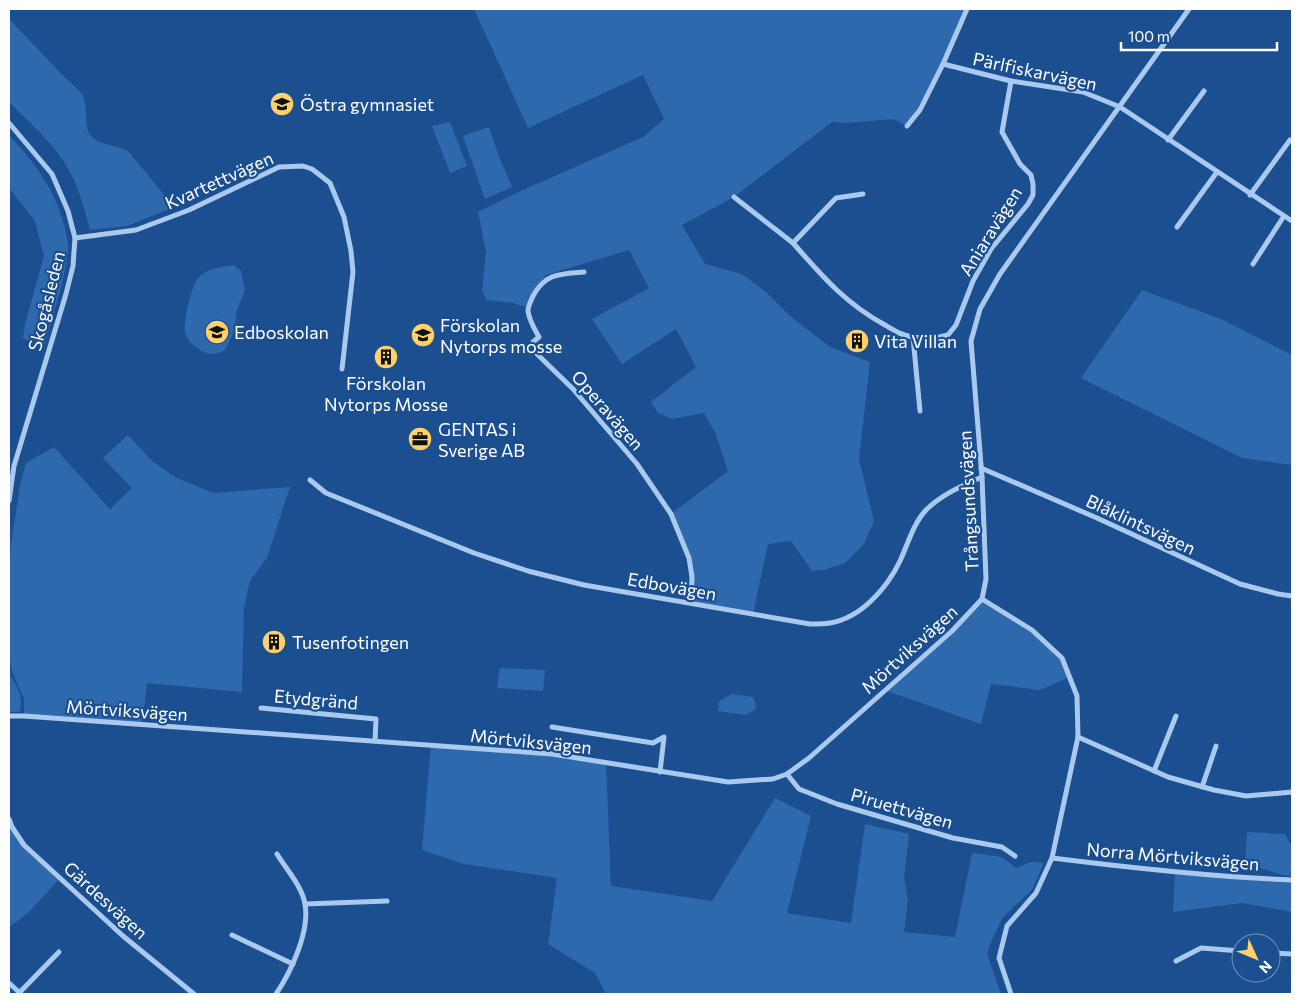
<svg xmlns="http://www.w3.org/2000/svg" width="1301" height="1003" viewBox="0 0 1301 1003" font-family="Commissioner,sans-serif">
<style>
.green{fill:#2e69ad}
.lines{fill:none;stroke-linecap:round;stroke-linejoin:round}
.street{stroke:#a9c9ee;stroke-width:5}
.labels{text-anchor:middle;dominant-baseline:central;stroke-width:4.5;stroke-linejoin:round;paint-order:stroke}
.street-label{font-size:18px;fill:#fff;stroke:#1b4f8f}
.poi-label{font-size:18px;fill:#fff;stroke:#1b4f8f;text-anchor:start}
</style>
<rect width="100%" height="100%" fill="#1b4f8f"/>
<g class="green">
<polygon points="474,9 967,9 920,110 907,126 893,119 845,123 832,122 734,197 682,225 705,264 742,274 766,292 790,316 830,347 870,362 859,459 874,521 864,544 845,563 824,570 812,571 791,541 768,544 753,614 691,603 689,558 671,514 728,471 715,432 704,413 672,419 658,413 651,402 696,367 676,329 622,364 592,319 649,288 629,250 546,275 534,289 526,307 513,303 487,300 482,291 486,252 478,212 525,189 643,137 664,119 643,75 528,128"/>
<path d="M9 19C27 38 46 57 64 77 70 82 79 89 83 96 88 107 84 129 91 136 102 147 118 144 129 152L174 207 127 226 90 230C85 212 81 195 73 178 59 148 32 125 9 102Z"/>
<polygon points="450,122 467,166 450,173 432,126"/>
<polygon points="489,127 498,154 512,187 485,199 463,136"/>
<path d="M9 135C34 162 55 189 64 225 66 233 69 243 68 251 64 283 53 314 45 344L23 339 25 324 44 256 35 221 9 188Z"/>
<path d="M234 265 241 271 245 290 237 310 234 332 225 350C222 351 218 354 214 354 203 355 188 343 185 333 183 323 191 285 199 277 209 268 221 267 234 265Z"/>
<polygon points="1142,290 1221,319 1292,355 1292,465 1242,458 1081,378"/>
<polygon points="128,435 152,461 175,477 213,493 290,487 267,558 250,581 244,608 242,692 147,683 142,725 24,716 24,699 13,674 9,658 9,569 11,544 20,485 26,463 54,447 110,509 132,488 103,458"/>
<polygon points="982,599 1032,630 1062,658 1070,677 1040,690 991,684 981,724 884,690 952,631"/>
<polygon points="500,668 545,670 543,691 497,688"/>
<path d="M9 673C18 689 23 693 20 712H9Z"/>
<polygon points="732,694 753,697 756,705 755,710 745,715 718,711 719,701"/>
<polygon points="431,745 552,754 606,763 611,886 712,901 775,798 811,816 787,913 851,923 865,824 909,834 904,877 908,900 904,932 955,937 972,853 1002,857 1016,868 1030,862 1044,863 1032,890 1003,917 990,944 987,954 1001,994 606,994 595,973 548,944 557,878 464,864 422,850"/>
<polygon points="12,827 24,845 60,878 27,914 9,927 9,830"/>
<polygon points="1247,832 1285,834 1292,847 1292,876 1282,875 1245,863"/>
<polygon points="1175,872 1292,880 1292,912 1242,903 1173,912"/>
</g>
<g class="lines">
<g class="street">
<polyline points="967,9 943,64 1011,81 1083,92 1120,107 1292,221"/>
<polyline points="9,123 52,174 68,211 75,238 73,266 66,294 14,466 9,501"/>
<polyline points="907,126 920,110 943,64"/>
<polyline points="1168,140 1204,91"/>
<path d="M863 194 836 198 793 243C823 277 845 303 885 325 895 331 903 336 913 337"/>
<polyline points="1250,195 1290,140"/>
<polyline points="734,197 793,243"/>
<polyline points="1177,227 1217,172"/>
<polyline points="75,238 136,230 189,210 279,167 303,166 312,169 330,183 344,217 351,251 353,272 342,369"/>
<polyline points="1253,264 1284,216"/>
<path d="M584 272C560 274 545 273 533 296 531 301 528 306 528 311 529 320 535 330 539 337L533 342 537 354 573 389 637 464 671 514 689 558 692 577 691 603"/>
<polyline points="920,411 913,337 931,339 948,335 956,325 973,281 991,249 1028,204 1033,195 1033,184 1031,175 1020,164 1002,132 1011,81"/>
<polyline points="981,468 1097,518 1240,584 1278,594 1292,596"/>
<path d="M310 480 326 493 474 553 528 571 584 585 810 624C817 624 824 624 830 623 861 618 887 588 900 561 908 544 913 524 926 510 942 494 962 486 982 477"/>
<polyline points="982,599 1032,630 1062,658 1077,696 1078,737 1052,858 1036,893 1007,926 999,958 1011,994"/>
<polyline points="261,708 376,719 375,741"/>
<polyline points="9,716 24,716 552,754 728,782 773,779 787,774 809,758 952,631 982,599 986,579 982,477 971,341 980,309 1000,274 1189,9"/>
<polyline points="552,727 653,743 664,737 660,772"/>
<polyline points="1078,737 1168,777 1214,790 1246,796 1292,792"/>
<polyline points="1154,771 1176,716"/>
<polyline points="787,774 799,789 837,804 953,838 1002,847 1015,856"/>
<polyline points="1202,787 1216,746"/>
<polyline points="9,819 12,827 24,845 123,936 194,994"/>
<path d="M1052 858C1132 868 1212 877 1292 880"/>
<polyline points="305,904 387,901"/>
<polyline points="232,935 293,964"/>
<polyline points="1271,953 1292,954"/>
<polyline points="1176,961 1201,948 1241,951"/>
<polyline points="9,983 21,994"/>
<polyline points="20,992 59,952"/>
<path d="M276 994C291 972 310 931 305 904 302 886 286 869 277 854"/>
</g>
</g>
<defs>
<g id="school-disc" transform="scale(1.25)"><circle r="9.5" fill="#ffd166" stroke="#1b4f8f"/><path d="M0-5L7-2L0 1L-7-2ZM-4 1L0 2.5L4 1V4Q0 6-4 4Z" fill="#111"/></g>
<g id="building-disc" transform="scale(1.25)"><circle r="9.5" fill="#ffd166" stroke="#1b4f8f"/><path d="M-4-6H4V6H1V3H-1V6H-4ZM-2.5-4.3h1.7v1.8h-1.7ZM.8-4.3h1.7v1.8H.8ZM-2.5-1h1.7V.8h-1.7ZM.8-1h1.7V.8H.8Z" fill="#111"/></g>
<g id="office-disc" transform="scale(1.25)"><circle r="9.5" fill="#ffd166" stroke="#1b4f8f"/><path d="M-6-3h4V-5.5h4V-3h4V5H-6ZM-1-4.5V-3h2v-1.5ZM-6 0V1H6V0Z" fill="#111"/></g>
</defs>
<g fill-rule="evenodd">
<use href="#school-disc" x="282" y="104"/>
<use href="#school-disc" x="217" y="332"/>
<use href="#school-disc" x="423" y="335"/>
<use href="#building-disc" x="857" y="341"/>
<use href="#building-disc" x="386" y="357"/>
<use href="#office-disc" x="420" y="439"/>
<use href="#building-disc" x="274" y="642"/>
</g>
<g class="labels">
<g class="street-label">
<text transform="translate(1035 71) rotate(12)">Pärlfiskarvägen</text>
<text transform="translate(219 180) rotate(-24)">Kvartettvägen</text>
<text transform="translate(990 231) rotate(-58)">Aniaravägen</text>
<text transform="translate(46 301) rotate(-76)">Skogåsleden</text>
<text transform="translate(608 410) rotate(49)">Operavägen</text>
<text transform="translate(968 501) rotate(-93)">Trångsundsvägen</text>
<text transform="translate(1141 524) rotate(25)">Blåklintsvägen</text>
<text transform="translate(672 586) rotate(10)">Edbovägen</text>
<text transform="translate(909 649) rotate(-42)">Mörtviksvägen</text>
<text transform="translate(316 699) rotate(5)">Etydgränd</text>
<text transform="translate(127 710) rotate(4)">Mörtviksvägen</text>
<text transform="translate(531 741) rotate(6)">Mörtviksvägen</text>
<text transform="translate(902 808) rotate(16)">Piruettvägen</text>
<text transform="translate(1173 856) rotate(5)">Norra Mörtviksvägen</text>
<text transform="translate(106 900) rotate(42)">Gärdesvägen</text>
</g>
<g class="poi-label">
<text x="300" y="104">Östra gymnasiet</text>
<text x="440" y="325">Förskolan<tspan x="440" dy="21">Nytorps mosse</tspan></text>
<text x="234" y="332">Edboskolan</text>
<text x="874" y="341">Vita Villan</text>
<text x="386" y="383" text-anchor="middle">Förskolan<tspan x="386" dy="21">Nytorps Mosse</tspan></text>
<text x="438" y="429">GENTAS i<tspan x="438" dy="21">Sverige AB</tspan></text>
<text x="292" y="642">Tusenfotingen</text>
</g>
</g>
<rect width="1301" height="1003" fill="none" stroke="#ffffff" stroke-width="20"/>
<g transform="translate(1256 958) rotate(134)"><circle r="24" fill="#1b4f8f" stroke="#7695bc"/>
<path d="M0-4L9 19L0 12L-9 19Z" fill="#ffd166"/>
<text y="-8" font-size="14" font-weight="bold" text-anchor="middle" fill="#ffffff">N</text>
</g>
<path d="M1121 42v8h156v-8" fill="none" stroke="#ffffff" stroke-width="2.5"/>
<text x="1128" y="42" font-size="15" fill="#ffffff" stroke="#1b4f8f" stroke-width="4" paint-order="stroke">100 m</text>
</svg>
